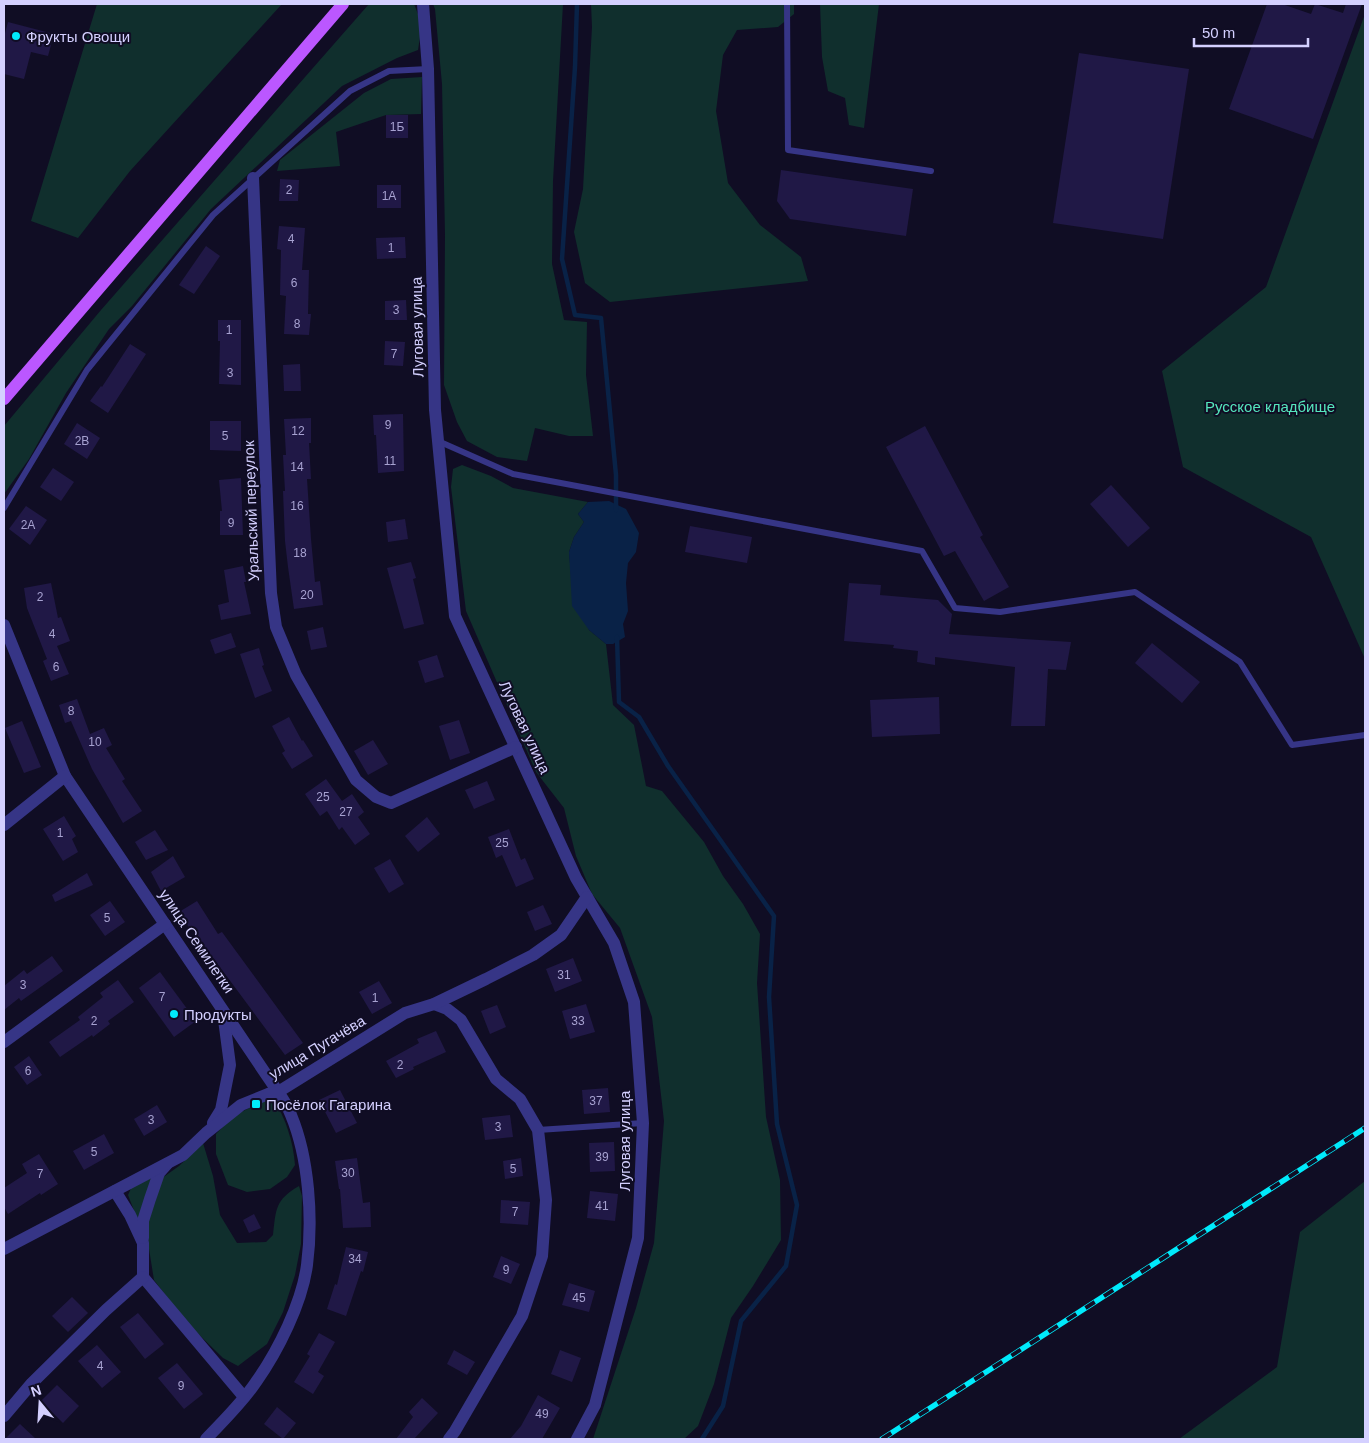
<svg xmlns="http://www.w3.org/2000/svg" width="1369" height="1443" viewBox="0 0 1369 1443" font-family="Arial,sans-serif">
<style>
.green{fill:#102f2d}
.water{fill:#092247}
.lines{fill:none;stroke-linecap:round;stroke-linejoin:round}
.stream{stroke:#092247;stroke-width:4.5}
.building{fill:#201846}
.lane{stroke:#363586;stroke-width:6}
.street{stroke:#363586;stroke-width:12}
.primary{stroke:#bb57ff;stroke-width:12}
.rail-casing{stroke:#00eafb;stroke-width:5.5}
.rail{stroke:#100d24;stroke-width:4;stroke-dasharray:11;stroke-linecap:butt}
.poi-dot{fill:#00eafb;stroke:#100d24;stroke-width:2}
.labels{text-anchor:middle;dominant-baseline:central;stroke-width:4;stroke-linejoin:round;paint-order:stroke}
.number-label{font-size:12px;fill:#a7a2d1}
.poi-label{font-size:15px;fill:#d4d0ff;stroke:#100d24;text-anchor:start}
.street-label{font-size:15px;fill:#d4d0ff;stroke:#100d24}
.park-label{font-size:15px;fill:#55e6bd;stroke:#100d24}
</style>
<rect width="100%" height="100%" fill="#100d24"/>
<g class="green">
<polygon points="97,4 282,4 130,171 78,238 31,221"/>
<polygon points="369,4 414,4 422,24 418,50 397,58 342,86 211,209 132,306 109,329 66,393 29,459 4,494 4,426 101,310"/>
<polygon points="433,4 563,4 553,181 552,264 564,320 587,322 586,375 593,436 569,436 535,428 527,461 497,457 467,441 457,422 444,385 445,235 442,84 435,9"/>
<polygon points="591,4 794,4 794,14 778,27 737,30 723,55 716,111 728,183 760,225 801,257 808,281 610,302 585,283 574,232 583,189 592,27"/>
<polygon points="820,4 879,4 864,128 849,125 845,98 828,91 822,57"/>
<polygon points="1365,14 1365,659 1311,537 1183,467 1162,371 1266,287"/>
<polygon points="422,77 421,114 386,115 336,132 340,166 277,171 280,160 364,93 391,79"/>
<polygon points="462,465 491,476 513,488 588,502 578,514 584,522 574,537 569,552 571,574 589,630 606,644 613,705 634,725 646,786 662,791 704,842 723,876 743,904 760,934 757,983 766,1117 780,1180 781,1240 753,1286 731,1318 714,1384 698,1426 684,1439 593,1439 636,1308 654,1243 664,1121 652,1017 620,928 592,894 576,856 564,808 536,772 466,611 451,487 453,469"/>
<path d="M273 1098C286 1119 293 1141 295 1165L287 1177 270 1189 247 1192 228 1185 216 1154V1134L233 1116 266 1100Z"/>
<path d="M203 1143 213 1176 220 1215 237 1243 266 1242 273 1235C276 1209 275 1200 299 1186L302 1196 301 1244 295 1275 283 1312 267 1344 238 1366 223 1358 186 1322 154 1280 149 1249 128 1195 133 1184 143 1180 165 1176 179 1166Z"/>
<polygon points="1365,1181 1365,1439 1179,1439 1277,1367 1300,1232"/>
</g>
<polygon class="water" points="609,501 626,509 639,533 636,552 628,563 626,583 628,611 623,624 625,637 613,644 606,644 589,630 572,606 569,552 574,537 584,522 578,514 588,502"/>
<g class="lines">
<g class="stream">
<polyline points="577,4 575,67 562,259 575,315 601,318 616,475 616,510"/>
<polyline points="617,637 619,702 639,717 668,766 774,916 769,997 777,1124 797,1205 786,1266 741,1321 723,1406 702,1439"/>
</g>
</g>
<g class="building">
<polygon points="1267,4 1282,4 1311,14 1315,4 1343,13 1346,4 1362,4 1313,139 1229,109"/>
<polygon points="8,22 54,34 48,56 31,52 24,79 4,74 4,37"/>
<polygon points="1079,53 1189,69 1163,239 1053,223"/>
<rect x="386" y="115" width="22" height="23"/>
<polygon points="781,170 913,189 906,236 790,219 777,201"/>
<polygon points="280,179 299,180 298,201 279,201"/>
<rect x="377" y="185" width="24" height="23"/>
<polygon points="279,226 305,228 302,270 309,270 308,314 311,314 309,335 284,334 286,296 280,295 281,250 277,249"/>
<polygon points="405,237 406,258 377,259 376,238"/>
<polygon points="206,246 220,256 194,294 179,285"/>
<polygon points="406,300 407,320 385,320 385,301"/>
<polygon points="218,320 241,320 241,385 219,384 220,341 218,341"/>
<polygon points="385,341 405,342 403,366 384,365"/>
<polygon points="130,344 146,354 108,413 90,401 101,386 102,387"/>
<polygon points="300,364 301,391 284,391 283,365"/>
<polygon points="403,414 404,471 378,473 376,435 374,435 373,415"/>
<polygon points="311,418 311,443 309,443 311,479 307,479 311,539 315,582 320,581 323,605 294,609 288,567 285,541 283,491 285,491 283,455 286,455 284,419"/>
<polygon points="210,421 241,421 241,451 210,450"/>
<polygon points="77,423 100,438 87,459 64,444"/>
<polygon points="925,426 983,535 980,537 1009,587 984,601 955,551 944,556 886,447"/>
<polygon points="53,468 74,482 61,501 40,487"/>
<polygon points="241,478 243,535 220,535 220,511 222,511 219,480"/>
<polygon points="1111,485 1150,528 1128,547 1090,504"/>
<polygon points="26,506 47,520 30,545 9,529"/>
<polygon points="405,519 408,539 388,542 386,522"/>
<polygon points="690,526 752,537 747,563 685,552"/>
<polygon points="411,562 416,578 413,579 424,624 404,629 387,568"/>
<polygon points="243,566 246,582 244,582 251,614 221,620 218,605 229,602 224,570"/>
<polygon points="51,583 58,618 61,617 70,641 57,646 69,674 51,681 43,661 47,659 27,608 24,588"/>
<polygon points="849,583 881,585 880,595 938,600 952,614 949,634 1071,642 1066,670 1048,669 1045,726 1011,726 1015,667 935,657 935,665 917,662 918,651 893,648 894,645 844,641"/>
<polygon points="323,627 327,647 311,650 307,631"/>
<polygon points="231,633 236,647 215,654 210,640"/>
<polygon points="1152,643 1200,682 1182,703 1135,663"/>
<polygon points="259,648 264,665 262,666 272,691 255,698 240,654"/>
<polygon points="437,655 444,677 425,683 418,661"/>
<polygon points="939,697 940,734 872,737 870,700"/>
<polygon points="77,699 90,734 104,728 112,745 106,748 125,779 122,781 142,811 123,823 92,769 71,721 65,723 59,705"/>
<polygon points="289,717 302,741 303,740 313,756 292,769 282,753 285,751 272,726"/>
<polygon points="459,720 470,753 450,760 439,726"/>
<polygon points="22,721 41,767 24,773 5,728"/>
<polygon points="373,740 388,764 368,775 354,751"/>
<polygon points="326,779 342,801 352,794 364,812 358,817 370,834 355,845 342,827 339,830 327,811 320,816 305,794"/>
<polygon points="487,781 495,800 474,809 465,790"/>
<polygon points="64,816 76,836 72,839 78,852 63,861 43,829"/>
<polygon points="427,817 440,834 418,852 405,836"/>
<polygon points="509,829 521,860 525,858 534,879 516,887 502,855 496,858 488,837"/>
<polygon points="155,830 168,850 146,860 135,842"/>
<polygon points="173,856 185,877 161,891 151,872"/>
<polygon points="390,859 404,884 389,893 374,868"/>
<polygon points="87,873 93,885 55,902 52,895"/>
<polygon points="110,901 125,922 105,936 90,915"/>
<polygon points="197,901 218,934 222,932 303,1043 285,1055 191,928 190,929 179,912"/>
<polygon points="543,905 552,924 535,931 527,912"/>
<polygon points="52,956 63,971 21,1001 19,998 4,1010 4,986 24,970 27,974"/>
<polygon points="573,958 582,981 555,992 546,969"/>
<polygon points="160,972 196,1021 174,1037 139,988"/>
<polygon points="118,980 134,1002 108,1021 110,1024 93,1037 92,1035 60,1057 49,1042 80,1020 78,1017 103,997 100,993"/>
<polygon points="379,981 392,1003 372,1014 359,992"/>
<polygon points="586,1004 595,1032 570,1039 562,1011"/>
<polygon points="497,1005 506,1027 490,1034 481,1011"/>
<polygon points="436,1031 446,1052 413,1067 414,1069 396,1078 386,1061 419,1043 417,1039"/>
<polygon points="29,1056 42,1075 27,1085 14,1067"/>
<polygon points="608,1088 610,1112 584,1114 582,1090"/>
<polygon points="340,1090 357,1123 336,1133 319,1100"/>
<polygon points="157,1105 167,1122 144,1136 134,1119"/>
<polygon points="510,1115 513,1137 485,1140 482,1118"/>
<polygon points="104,1134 114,1153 84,1170 73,1151"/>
<polygon points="614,1142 615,1171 590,1172 589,1143"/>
<polygon points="39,1154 58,1184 41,1195 40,1193 8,1214 4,1207 4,1188 27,1173 22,1164"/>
<polygon points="357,1158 363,1203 370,1202 371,1227 343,1228 340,1189 339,1189 335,1161"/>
<polygon points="521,1158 523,1176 505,1179 503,1161"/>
<polygon points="590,1191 618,1194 615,1221 587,1218"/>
<polygon points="501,1200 530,1202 528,1225 500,1223"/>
<polygon points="254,1214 261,1228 249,1233 243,1220"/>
<polygon points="346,1247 368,1252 363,1272 361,1271 346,1316 327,1309 335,1284 337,1285"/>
<polygon points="501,1256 520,1264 511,1284 493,1277"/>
<polygon points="569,1283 595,1291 589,1312 562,1305"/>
<polygon points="72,1297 88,1313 68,1332 52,1316"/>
<polygon points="138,1313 164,1344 145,1359 120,1327"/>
<polygon points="319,1333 335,1342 318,1372 324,1376 313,1394 294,1382 310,1356 307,1354"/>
<polygon points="97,1345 121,1372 102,1388 78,1361"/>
<polygon points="454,1350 475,1362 467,1375 447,1364"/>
<polygon points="560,1350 581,1358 572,1382 551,1374"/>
<polygon points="177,1363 203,1394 184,1409 158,1378"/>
<polygon points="57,1385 79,1406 63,1423 41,1401"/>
<polygon points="538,1395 560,1408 542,1439 510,1439 521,1426"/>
<polygon points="422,1398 438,1413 414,1439 396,1439 413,1417 409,1412"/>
<polygon points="277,1407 296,1423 283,1439 264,1424"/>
<polygon points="20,1424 36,1439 5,1439"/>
</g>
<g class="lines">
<g class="lane">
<polyline points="787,4 788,150 931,171"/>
<polyline points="438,441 513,474 922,551 955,608 1000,612 1135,592 1240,662 1292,745 1365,735"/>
<polyline points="4,508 87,370 213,215 350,91 389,71 428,69"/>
<polyline points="538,1130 643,1123"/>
</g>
<g class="street">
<polyline points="423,4 428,69 435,410 455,616 576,878 614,943 634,1002 643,1123 638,1238 595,1405 577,1439"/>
<polyline points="253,178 271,593 276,627 296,675 356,780 376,797 391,803 516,747"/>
<path d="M4 625 65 776 278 1092C283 1099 288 1107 291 1115 309 1158 313 1219 307 1265 302 1303 278 1351 256 1382 242 1403 223 1421 206 1439"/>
<polyline points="4,825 65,776"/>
<polyline points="434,1004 447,1009 461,1020 496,1079 520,1099 538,1130 546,1200 542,1256 522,1316 455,1431 449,1439"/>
<polyline points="4,1042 165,924"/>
<polyline points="213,1123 221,1110 230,1065 223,1012"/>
<polyline points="115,1191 130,1215 143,1243 143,1277 244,1397"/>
<polyline points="143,1238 143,1221 150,1199 159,1173 167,1164"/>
<polyline points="4,1249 183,1155 206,1133 241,1105 268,1094 278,1092 405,1013 434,1004 486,979 533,955 561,935 587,897"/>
<polyline points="4,1416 32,1383 106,1310 143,1277"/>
</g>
<polyline class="primary" points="4,399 343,4"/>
<g class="rail-casing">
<polyline id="rail" points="882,1439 1365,1128"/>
</g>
<use href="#rail" class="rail"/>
</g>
<g class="poi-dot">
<circle cx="16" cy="36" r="5"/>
<circle cx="174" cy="1014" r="5"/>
<rect x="251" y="1099" width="10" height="10" rx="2.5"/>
</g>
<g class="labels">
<g class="number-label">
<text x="397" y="127">1Б</text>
<text x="289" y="190">2</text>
<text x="389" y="196">1А</text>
<text x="291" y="239">4</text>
<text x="391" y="248">1</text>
<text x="294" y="283">6</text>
<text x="396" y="310">3</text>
<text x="297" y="324">8</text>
<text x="229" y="330">1</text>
<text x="394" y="354">7</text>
<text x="230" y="373">3</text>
<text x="388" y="425">9</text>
<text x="298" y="431">12</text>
<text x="225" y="436">5</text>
<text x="82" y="441">2В</text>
<text x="390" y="461">11</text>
<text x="297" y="467">14</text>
<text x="297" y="506">16</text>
<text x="231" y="523">9</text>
<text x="28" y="525">2А</text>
<text x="300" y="553">18</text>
<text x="307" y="595">20</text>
<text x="40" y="597">2</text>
<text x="52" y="634">4</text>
<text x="56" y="667">6</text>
<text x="71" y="711">8</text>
<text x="95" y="742">10</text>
<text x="323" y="797">25</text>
<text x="346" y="812">27</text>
<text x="60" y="833">1</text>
<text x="502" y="843">25</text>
<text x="107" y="918">5</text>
<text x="564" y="975">31</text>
<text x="23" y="985">3</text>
<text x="162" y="997">7</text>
<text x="375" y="998">1</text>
<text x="94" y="1021">2</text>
<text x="578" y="1021">33</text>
<text x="400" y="1065">2</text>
<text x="28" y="1071">6</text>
<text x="596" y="1101">37</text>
<text x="151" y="1120">3</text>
<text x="498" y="1127">3</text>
<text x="94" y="1152">5</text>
<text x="602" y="1157">39</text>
<text x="513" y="1169">5</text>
<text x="348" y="1173">30</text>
<text x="40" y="1174">7</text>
<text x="602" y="1206">41</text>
<text x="515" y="1212">7</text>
<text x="355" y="1259">34</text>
<text x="506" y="1270">9</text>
<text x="579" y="1298">45</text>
<text x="100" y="1366">4</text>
<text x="181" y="1386">9</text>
<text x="542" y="1414">49</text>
</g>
<g class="poi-label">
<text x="26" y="36">Фрукты Овощи</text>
<text x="184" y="1014">Продукты</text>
<text x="266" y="1104">Посёлок Гагарина</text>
</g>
<g class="street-label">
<text transform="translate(417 327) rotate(-91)">Луговая улица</text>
<text transform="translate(251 511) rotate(-92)">Уральский переулок</text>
<text transform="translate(525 727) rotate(65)">Луговая улица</text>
<text transform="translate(197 941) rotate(56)">улица Семилетки</text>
<text transform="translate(317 1047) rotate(-31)">улица Пугачёва</text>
<text transform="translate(624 1141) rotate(-90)">Луговая улица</text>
</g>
<g class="park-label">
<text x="1270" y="406">Русское кладбище</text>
</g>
</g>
<rect width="1369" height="1443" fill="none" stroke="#d4d0ff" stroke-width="10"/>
<g transform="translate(40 1403) rotate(342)" stroke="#100d24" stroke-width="4" paint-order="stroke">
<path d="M0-4L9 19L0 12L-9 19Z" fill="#d4d0ff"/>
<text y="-8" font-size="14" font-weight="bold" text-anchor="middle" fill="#d4d0ff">N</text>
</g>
<path d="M1194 38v8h114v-8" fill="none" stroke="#d4d0ff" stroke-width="2.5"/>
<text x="1202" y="38" font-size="15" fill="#d4d0ff" stroke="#100d24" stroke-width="4" paint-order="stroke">50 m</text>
</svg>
